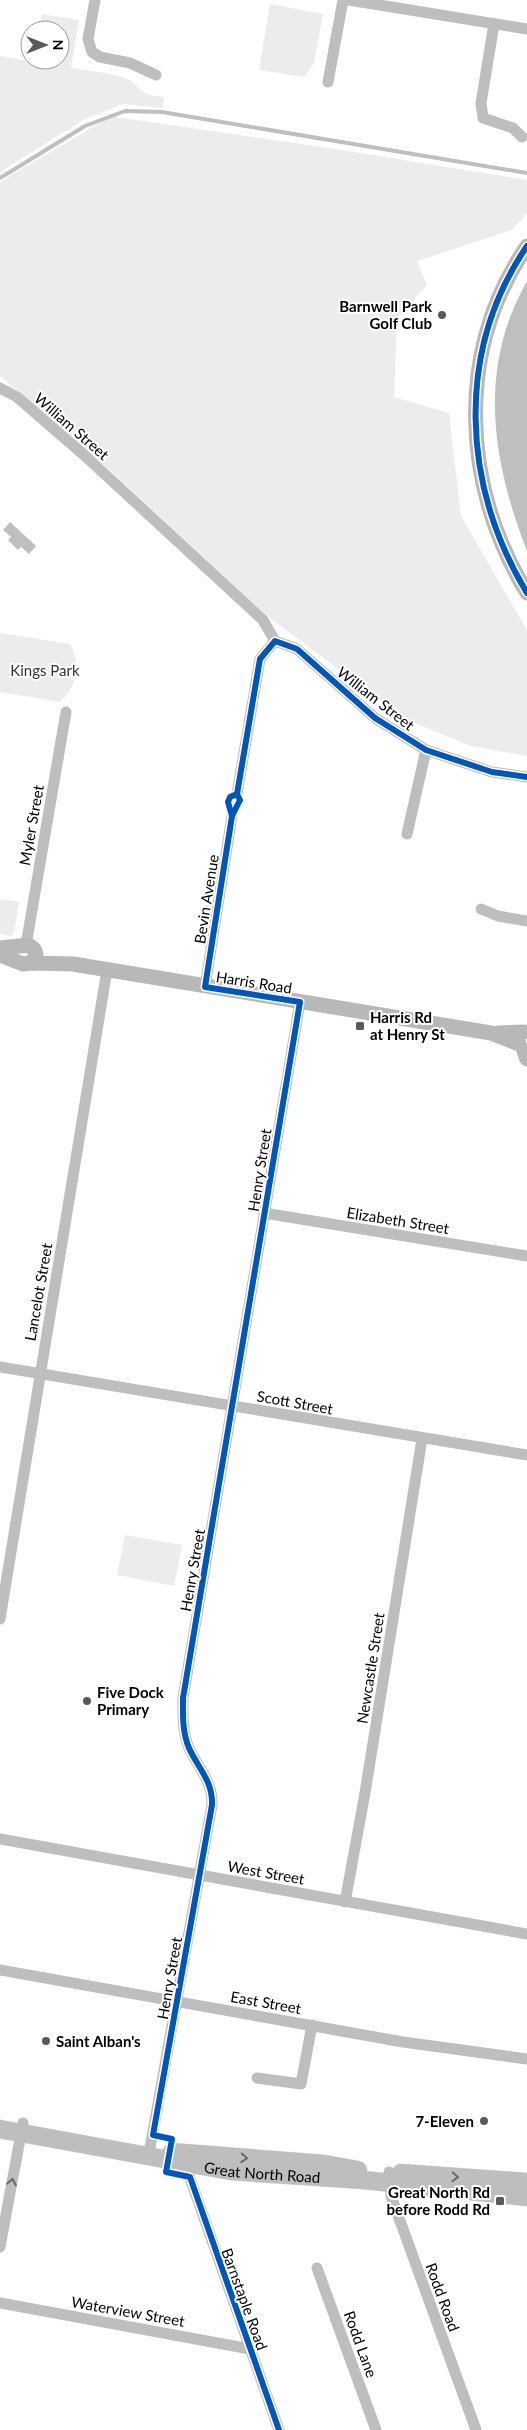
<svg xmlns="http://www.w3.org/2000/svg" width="527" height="2430" viewBox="0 0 527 2430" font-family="Lato,sans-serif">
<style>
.green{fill:#ececec}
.water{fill:#bfbfbf}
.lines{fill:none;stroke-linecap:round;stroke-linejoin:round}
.stream{stroke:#bfbfbf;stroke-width:4}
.primary-casing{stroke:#dbdbdb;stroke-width:19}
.street{stroke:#bebebe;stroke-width:11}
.secondary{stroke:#b8b8b8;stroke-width:15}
.primary{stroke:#bebebe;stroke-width:18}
.cycleway-casing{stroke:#fff;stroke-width:9}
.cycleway{stroke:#0057b8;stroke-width:6}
.oneway{stroke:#686868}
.poi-dot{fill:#595959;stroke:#fff;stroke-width:2}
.labels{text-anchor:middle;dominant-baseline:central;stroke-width:4;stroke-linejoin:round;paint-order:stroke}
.poi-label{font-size:15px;font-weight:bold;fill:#000;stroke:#fff;text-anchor:end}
.street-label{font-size:15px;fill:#000;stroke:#fff}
.park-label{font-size:15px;fill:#333;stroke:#fff}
</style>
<rect width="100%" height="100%" fill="#fff"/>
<g class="green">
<polygon points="270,4 323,14 314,63 304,77 259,70"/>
<path d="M42 14 79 20 71 68C87 71 106 72 122 77 142 84 135 95 164 97L163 108 123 104 83 120 0 172V56L33 62 34 60H60V30H39Z"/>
<polygon points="108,118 123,118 335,149 527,180 527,213 512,230 417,261 427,285 397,318 394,397 449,413 461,516 527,630 527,756 471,746 405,719 266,615 111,471 0,376 0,182"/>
<path d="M0 633 70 644C81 664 77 687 60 702L0 692Z"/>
<polygon points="0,899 19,902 14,933 11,936 0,934"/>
<polygon points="125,1535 182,1545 174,1586 117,1575"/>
</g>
<g class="water">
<path d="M527 281V551C492 461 477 369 527 281Z"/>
<polygon points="10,522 36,546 29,554 21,547 18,550 8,540 11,537 3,530"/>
</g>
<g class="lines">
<polyline class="stream" points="0,178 85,126 125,111 162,112 527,173"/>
<g class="primary-casing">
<g id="primary">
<path id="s1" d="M0 2129 230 2171 363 2180 527 2197"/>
<polyline points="172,2152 325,2164 358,2170"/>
<polyline points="401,2173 527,2182"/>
</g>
</g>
<g class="street">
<polyline points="95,0 88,39 92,52 100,57 130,63 156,75"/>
<polyline points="349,0 527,29"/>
<polyline points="494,24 481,103 483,118 513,128 522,137"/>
<polyline points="328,82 343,0"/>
<polyline points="0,388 17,397 84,455 263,620 275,641 297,649 375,718 426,750 492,772 527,777"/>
<polyline points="237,794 260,659 275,641"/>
<polyline points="407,834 426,750"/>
<polyline points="481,909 498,916 527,921"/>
<polyline points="26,945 66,712"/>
<polyline points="205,987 232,816"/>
<polyline points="264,1213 527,1256"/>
<polyline points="0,1367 527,1455"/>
<polyline points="0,1619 107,970"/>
<polyline points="0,1839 527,1934"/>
<polyline points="345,1902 365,1793 422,1439"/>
<polyline points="0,1970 403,2042 527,2059"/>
<polyline points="257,2078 301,2084 312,2025"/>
<path d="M150 2148 212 1805C213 1781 198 1768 189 1748 182 1732 183 1714 183 1698L300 1002"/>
<polyline points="185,2164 279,2430"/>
<polyline points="389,2172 391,2196 476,2430"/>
<polyline points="0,2247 23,2123"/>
<polyline points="317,2268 376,2430"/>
<polyline points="0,2303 250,2349"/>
</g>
<g class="secondary">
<path d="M527 246C455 352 462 485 527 593"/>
<polyline points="0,948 29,945 34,949 36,954 32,963"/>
<polyline points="0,955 23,964 32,963 73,964 491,1033 519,1044"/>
<polyline points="498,1033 524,1032"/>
<polyline points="524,1051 527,1059"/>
</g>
<use href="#primary" class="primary"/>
<g class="cycleway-casing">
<g id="cycleway">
<path d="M527 246C455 352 462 485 527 593"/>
<path d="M237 794 230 797 228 802 232 816 205 987 300 1002 183 1698C183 1714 182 1732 189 1748 198 1768 213 1781 212 1805L153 2135 172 2139 166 2172 190 2177 279 2430"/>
<polyline points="232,816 240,800 237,794 260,659 275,641 297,649 375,718 426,750 492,772 527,777"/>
</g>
</g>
<use href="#cycleway" class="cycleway"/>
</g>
<defs><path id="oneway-chevron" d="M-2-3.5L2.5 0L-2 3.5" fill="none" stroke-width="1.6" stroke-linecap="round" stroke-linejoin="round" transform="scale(1.25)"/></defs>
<g class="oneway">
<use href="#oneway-chevron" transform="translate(244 2158) rotate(4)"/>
<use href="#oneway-chevron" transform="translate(455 2177) rotate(3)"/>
<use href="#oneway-chevron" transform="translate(12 2182) rotate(-79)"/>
</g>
<g class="poi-dot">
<circle cx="442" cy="315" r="5"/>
<rect x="355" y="1021" width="10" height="10" rx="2.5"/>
<circle cx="87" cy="1701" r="5"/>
<circle cx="46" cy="2041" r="5"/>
<circle cx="484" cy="2121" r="5"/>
<rect x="495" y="2196" width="10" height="10" rx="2.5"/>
</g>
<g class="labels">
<g class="poi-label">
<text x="432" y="306">Barnwell Park<tspan x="432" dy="17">Golf Club</tspan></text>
<text x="370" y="1017" text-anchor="start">Harris Rd<tspan x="370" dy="17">at Henry St</tspan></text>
<text x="97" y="1692" text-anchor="start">Five Dock<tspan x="97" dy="17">Primary</tspan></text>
<text x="56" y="2041" text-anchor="start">Saint Alban's</text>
<text x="474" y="2121">7-Eleven</text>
<text x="490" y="2192">Great North Rd<tspan x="490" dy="17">before Rodd Rd</tspan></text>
</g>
<g class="street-label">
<text transform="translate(72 426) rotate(41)">William Street</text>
<text transform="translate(376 698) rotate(38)">William Street</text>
<text transform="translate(31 825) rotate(-80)">Myler Street</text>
<text transform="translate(206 899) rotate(-81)">Bevin Avenue</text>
<text transform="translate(254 982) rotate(9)">Harris Road</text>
<text transform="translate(259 1170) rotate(-81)">Henry Street</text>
<text transform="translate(398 1220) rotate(9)">Elizabeth Street</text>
<text transform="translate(38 1292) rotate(-80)">Lancelot Street</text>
<text transform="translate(295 1402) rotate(10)">Scott Street</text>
<text transform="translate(192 1570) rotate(-80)">Henry Street</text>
<text transform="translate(370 1668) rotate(-81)">Newcastle Street</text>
<text transform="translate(266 1872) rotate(10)">West Street</text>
<text transform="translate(169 1978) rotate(-80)">Henry Street</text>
<text transform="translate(266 2002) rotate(10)">East Street</text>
<text stroke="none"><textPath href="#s1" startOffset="266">Great North Road</textPath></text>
<text transform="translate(443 2297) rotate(70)">Rodd Road</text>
<text transform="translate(245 2299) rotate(70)">Barnstaple Road</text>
<text transform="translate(128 2311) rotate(10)">Waterview Street</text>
<text transform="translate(361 2344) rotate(70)">Rodd Lane</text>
</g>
<g class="park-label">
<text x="45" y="670">Kings Park</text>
</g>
</g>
<g transform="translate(45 45) rotate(90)"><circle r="24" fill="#ffffff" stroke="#999999"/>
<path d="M0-4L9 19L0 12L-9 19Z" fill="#595959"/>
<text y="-8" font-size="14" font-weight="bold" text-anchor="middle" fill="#000000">N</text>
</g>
</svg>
